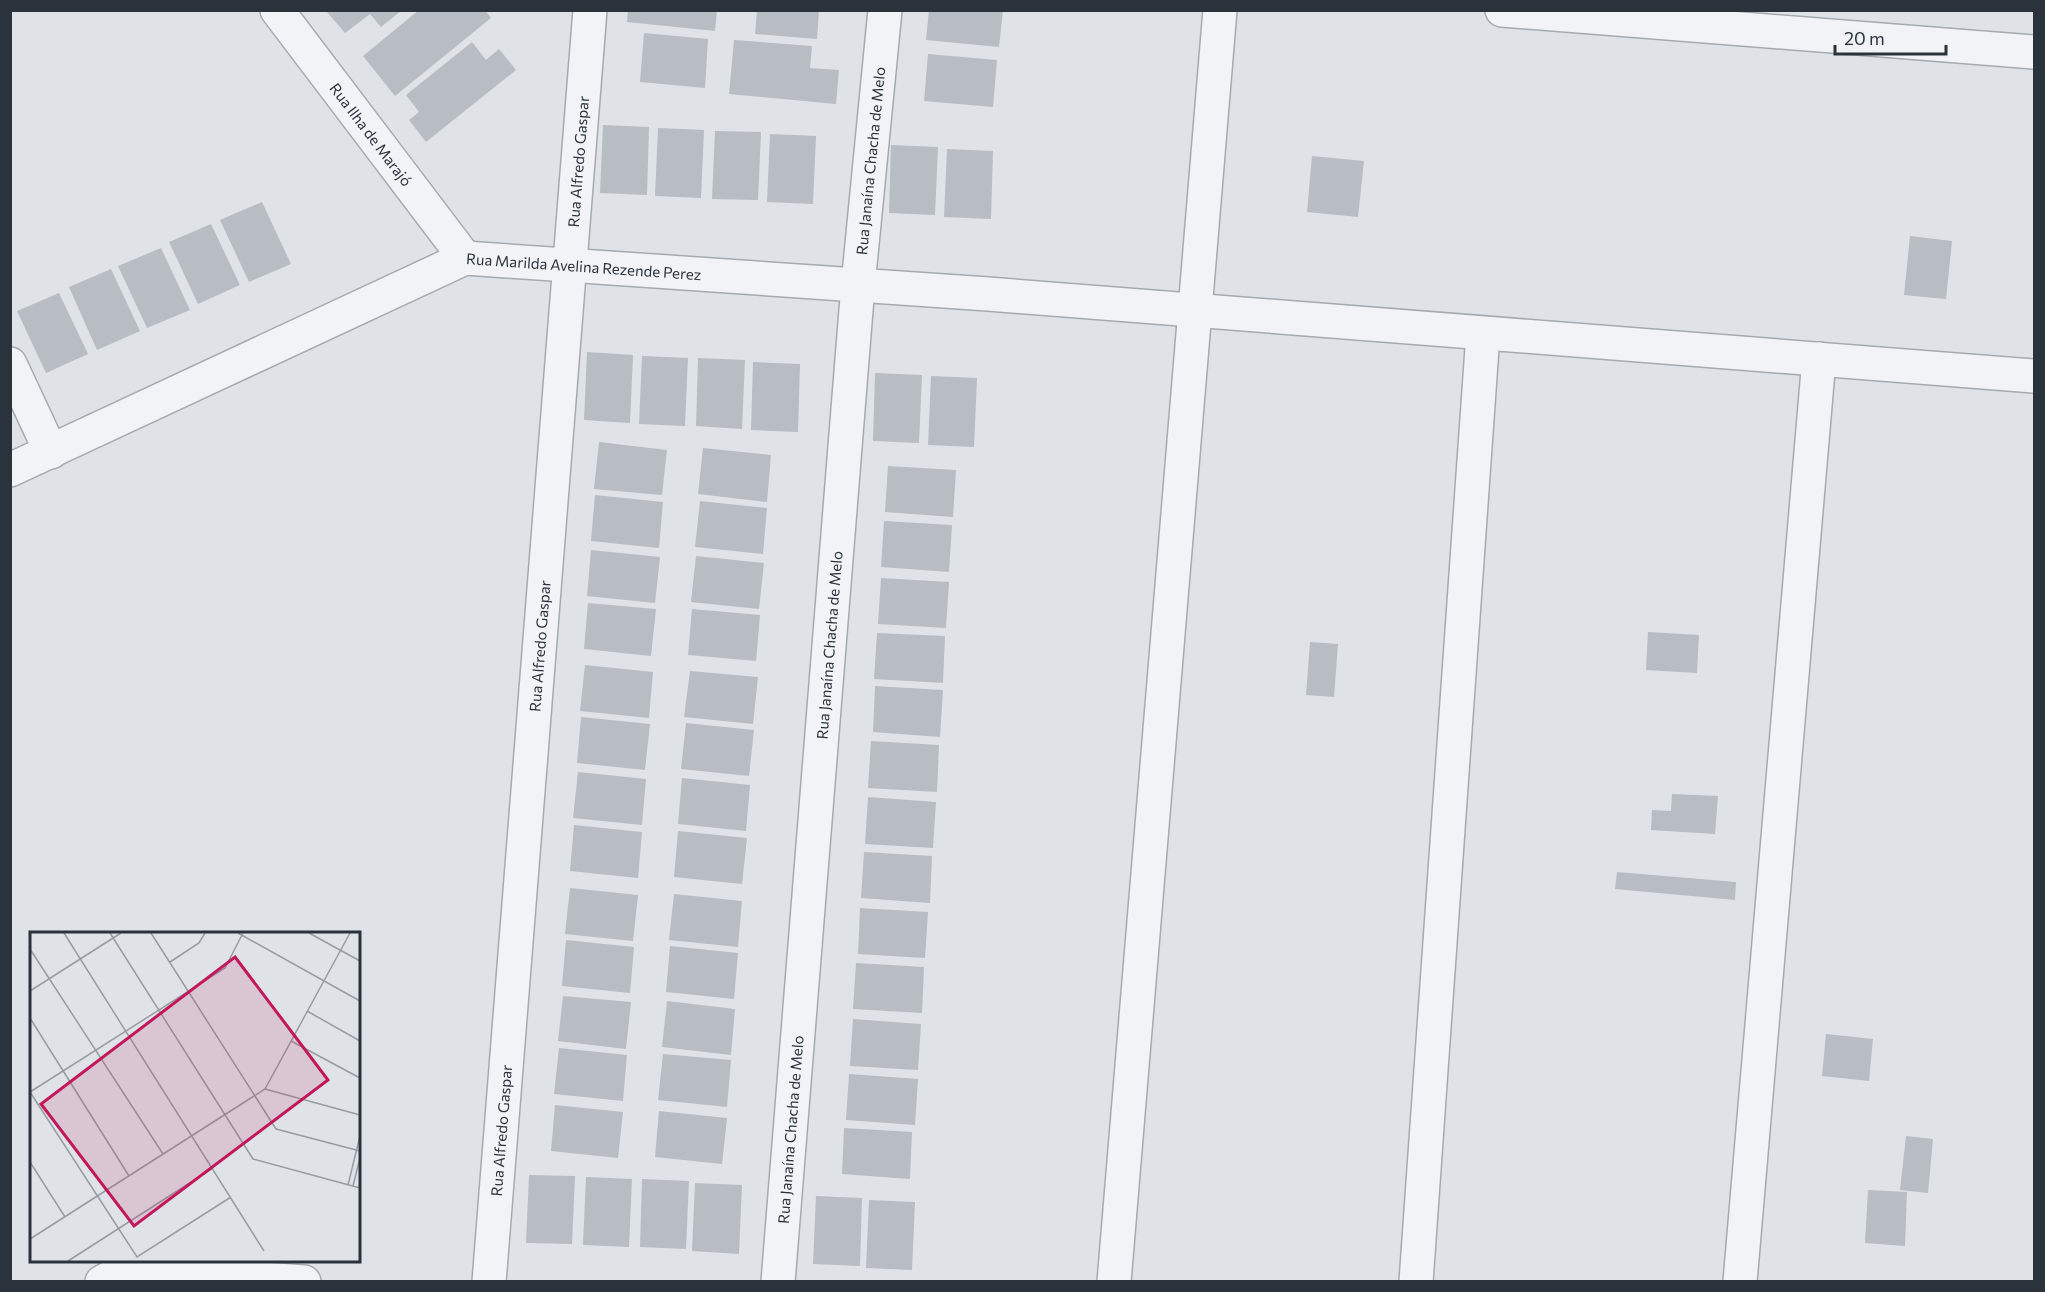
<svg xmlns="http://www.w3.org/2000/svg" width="2045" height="1292" viewBox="0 0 2045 1292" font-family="Commissioner,sans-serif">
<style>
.building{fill:#b7bdc3}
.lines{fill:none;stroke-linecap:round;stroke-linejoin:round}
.street-casing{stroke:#a5aab0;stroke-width:36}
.street{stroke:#f2f3f6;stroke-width:33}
.labels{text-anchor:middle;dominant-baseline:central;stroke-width:5;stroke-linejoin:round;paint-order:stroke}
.street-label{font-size:15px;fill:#2a323c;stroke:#eff2f5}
.inset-road{fill:none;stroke:#979ca3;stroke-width:1.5}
.view{fill:#c2185b;fill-opacity:0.15;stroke:#c2185b;stroke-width:3}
.inset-edge{fill:none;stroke:#2a323c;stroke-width:3}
</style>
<rect width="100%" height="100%" fill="#dfe3e7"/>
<g class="building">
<polygon points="329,10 402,10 381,27 370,14 345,33 327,12"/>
<polygon points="419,10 485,10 491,18 395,96 363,56"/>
<polygon points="628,10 717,10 715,31 627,22"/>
<polygon points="757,10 819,10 817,39 755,34"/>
<polygon points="929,10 1003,10 999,47 926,40"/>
<polygon points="644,33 708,39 705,88 640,82"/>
<polygon points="734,40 812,46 810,68 839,70 836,104 729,94"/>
<polygon points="472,42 486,60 499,49 516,70 426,142 409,120 419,112 406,95"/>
<polygon points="928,54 997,60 993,107 924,101"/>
<polygon points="603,125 649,127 647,195 600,193"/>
<polygon points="658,128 704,130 701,198 655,196"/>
<polygon points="715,131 761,132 758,200 712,199"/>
<polygon points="770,134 816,136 813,204 767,202"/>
<polygon points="891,145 938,147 935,215 889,213"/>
<polygon points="947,149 993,151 991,219 944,217"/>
<polygon points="1312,156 1364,161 1358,217 1307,212"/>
<polygon points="262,202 291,264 249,282 220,220"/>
<polygon points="211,224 240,285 198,304 169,242"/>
<polygon points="1910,236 1952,241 1946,299 1904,295"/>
<polygon points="161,248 190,310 147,328 118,266"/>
<polygon points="111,269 140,331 97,350 69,287"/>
<polygon points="59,293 88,354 46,373 17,311"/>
<polygon points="587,352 633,355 630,423 584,420"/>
<polygon points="642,356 688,358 685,426 639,424"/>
<polygon points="698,358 745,360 742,429 696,426"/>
<polygon points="753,362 800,364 798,432 751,430"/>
<polygon points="875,373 922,375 919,443 873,441"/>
<polygon points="931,376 977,378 974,447 928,445"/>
<polygon points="599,442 667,450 662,495 594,489"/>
<polygon points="703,448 771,455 767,502 698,494"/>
<polygon points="888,466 956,470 953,517 885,512"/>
<polygon points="595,495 663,502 659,548 591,541"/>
<polygon points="700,501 767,508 763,554 695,547"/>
<polygon points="884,521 952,525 949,572 881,567"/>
<polygon points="591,550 660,557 655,603 587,596"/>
<polygon points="696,556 764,563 759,609 691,602"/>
<polygon points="881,578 949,582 946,628 878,624"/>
<polygon points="588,603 656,609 651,656 584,649"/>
<polygon points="692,609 760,615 756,661 688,655"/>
<polygon points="1648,632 1699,635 1697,673 1646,670"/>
<polygon points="877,633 945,636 943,683 874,679"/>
<polygon points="1310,642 1338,644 1334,697 1306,695"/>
<polygon points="585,665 653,672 649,718 580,711"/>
<polygon points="690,671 758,677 753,724 684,717"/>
<polygon points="875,686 943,690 940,737 873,732"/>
<polygon points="581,717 650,724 645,770 577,763"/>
<polygon points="686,723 754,730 749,776 681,769"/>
<polygon points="871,741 939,745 937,792 868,788"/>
<polygon points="578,772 646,779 642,825 573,818"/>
<polygon points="682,778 750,785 746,831 678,824"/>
<polygon points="1672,794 1718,796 1715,834 1651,830 1652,810 1671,811"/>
<polygon points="868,797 936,802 933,848 865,844"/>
<polygon points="574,825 642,832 638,878 570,871"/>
<polygon points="678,831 747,838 742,884 674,877"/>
<polygon points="864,852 932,856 930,903 861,898"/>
<polygon points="1617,872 1736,882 1735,900 1615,889"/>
<polygon points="570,888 638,895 633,941 565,934"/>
<polygon points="674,894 742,901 738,947 669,940"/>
<polygon points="860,908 928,912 925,958 858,954"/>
<polygon points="566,940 634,947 630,993 562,986"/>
<polygon points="670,946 738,953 734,999 666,992"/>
<polygon points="856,963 924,967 922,1013 853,1009"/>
<polygon points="563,996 631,1002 626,1049 558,1041"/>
<polygon points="667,1001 735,1009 731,1055 662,1047"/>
<polygon points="853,1019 921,1024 918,1070 850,1066"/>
<polygon points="1826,1034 1873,1039 1869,1081 1822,1076"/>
<polygon points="559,1048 627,1055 623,1101 554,1094"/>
<polygon points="663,1054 731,1060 727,1107 658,1100"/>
<polygon points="849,1074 918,1079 915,1125 846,1120"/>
<polygon points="555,1105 623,1112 618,1158 551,1151"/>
<polygon points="659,1111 727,1118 722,1164 655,1157"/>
<polygon points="844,1128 912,1132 910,1179 842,1174"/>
<polygon points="1906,1136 1933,1139 1928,1193 1900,1190"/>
<polygon points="529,1175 575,1176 572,1244 526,1243"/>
<polygon points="586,1177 632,1179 629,1247 583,1245"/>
<polygon points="642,1179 689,1181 686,1249 640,1247"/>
<polygon points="695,1183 742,1185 739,1254 692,1251"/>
<polygon points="1868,1190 1907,1192 1905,1246 1865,1243"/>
<polygon points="816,1196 862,1198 860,1266 813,1264"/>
<polygon points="869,1200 915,1202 912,1270 866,1268"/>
</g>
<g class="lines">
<g class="street-casing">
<g id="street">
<path id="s1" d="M277 10 465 258"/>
<polyline points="1502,10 2034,52"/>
<polyline points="10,364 51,452"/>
<path id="s2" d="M10 470 465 258 988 294 2034 376"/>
<polyline points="102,1282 126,1269 304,1282"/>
<path id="s3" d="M489 1282 590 10"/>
<path id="s4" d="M778 1282 858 285 885 10"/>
<polyline points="1114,1282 1220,10"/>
<polyline points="1416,1282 1483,334"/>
<polyline points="1740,1282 1819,359"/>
</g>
</g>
<use href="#street" class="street"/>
</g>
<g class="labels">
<g class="street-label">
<text stroke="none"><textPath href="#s1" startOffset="156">Rua Ilha de Marajó</textPath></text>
<text stroke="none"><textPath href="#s3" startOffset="1124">Rua Alfredo Gaspar</textPath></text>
<text stroke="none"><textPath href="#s4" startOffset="1125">Rua Janaína Chacha de Melo</textPath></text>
<text stroke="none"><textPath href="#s2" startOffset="621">Rua Marilda Avelina Rezende Perez</textPath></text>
<text stroke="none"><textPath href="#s3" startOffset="638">Rua Alfredo Gaspar</textPath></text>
<text stroke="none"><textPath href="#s4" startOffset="639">Rua Janaína Chacha de Melo</textPath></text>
<text stroke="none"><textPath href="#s3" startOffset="152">Rua Alfredo Gaspar</textPath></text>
<text stroke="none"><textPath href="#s4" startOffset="153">Rua Janaína Chacha de Melo</textPath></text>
</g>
</g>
<g transform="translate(30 932)">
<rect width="330" height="330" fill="#dfe3e7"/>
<path class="inset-road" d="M34 1 234 319M80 1 223 227 330 256M121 1 246 197 330 219M208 1 330 69M279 1 330 29M0 17 133 222M140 30 169 11 175 1M0 59 91 1M277 79 330 109M0 86 99 244M261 109 330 146M235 157 330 183M0 160 107 325 201 265M0 160 195 36 213 1M0 230 35 285M318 253 330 204M323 254 330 226M0 307 235 157 320 1M38 329 183 236"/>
<path class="view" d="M205 25 298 148 104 294 11 172Z"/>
<rect width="330" height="330" class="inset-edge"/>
</g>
<rect width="2045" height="1292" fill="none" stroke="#2a323c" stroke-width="24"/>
<path d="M1835 45v9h111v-9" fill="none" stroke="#2a323c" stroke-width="3"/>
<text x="1844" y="45" font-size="18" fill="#2a323c" stroke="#eff2f5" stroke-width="4.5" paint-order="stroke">20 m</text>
</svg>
